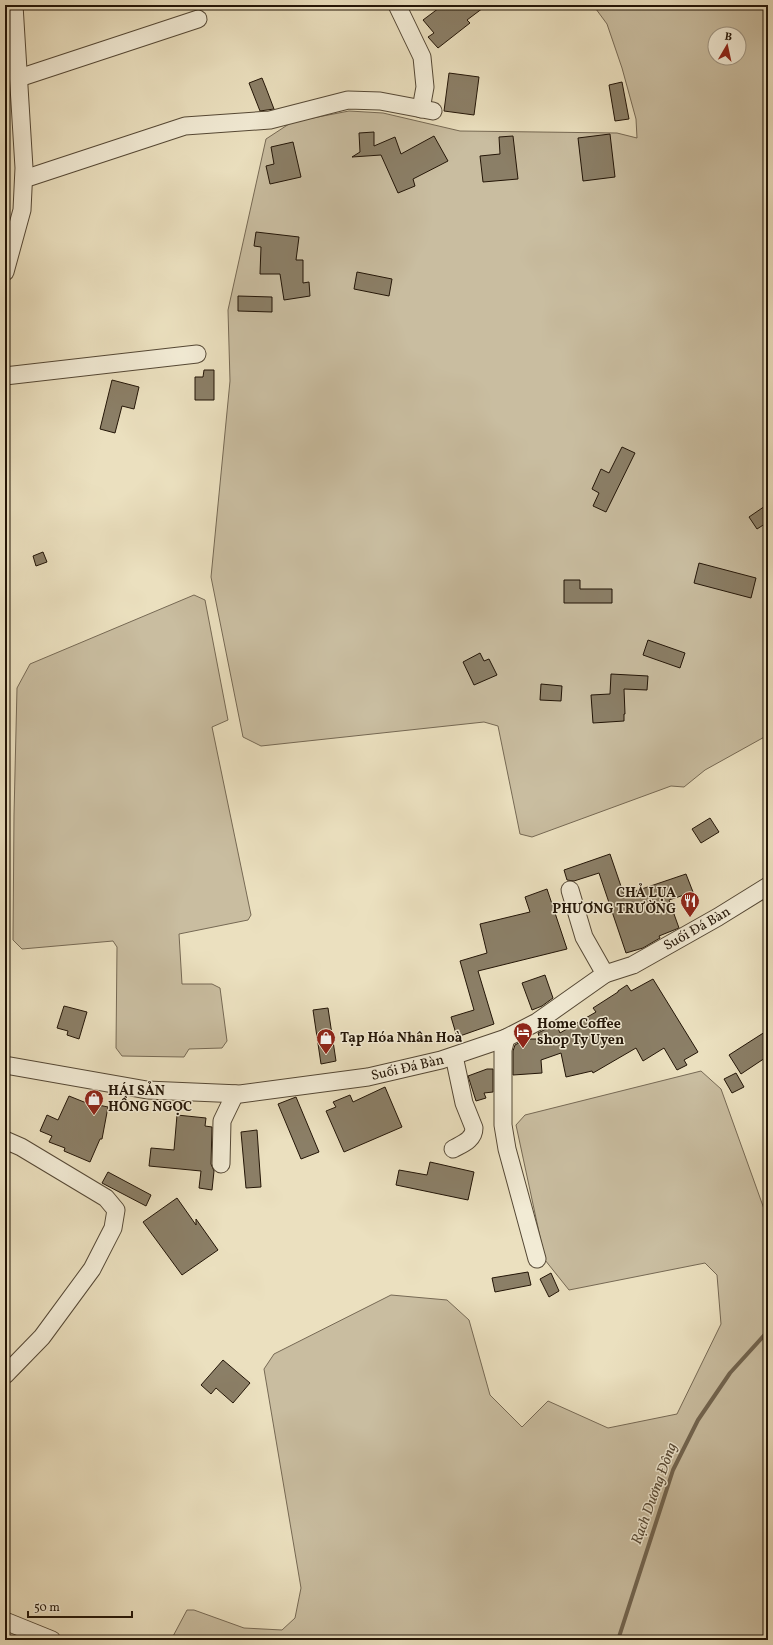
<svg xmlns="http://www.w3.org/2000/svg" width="773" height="1645" viewBox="0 0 773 1645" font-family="Vollkorn,serif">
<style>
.green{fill:#c9bda0;stroke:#766954;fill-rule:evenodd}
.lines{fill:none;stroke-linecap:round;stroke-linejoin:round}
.stream{stroke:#726550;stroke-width:4}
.building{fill:#8b7f67;stroke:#231507}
.minor-casing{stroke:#554835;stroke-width:19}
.minor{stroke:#f2ebd5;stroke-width:17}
.labels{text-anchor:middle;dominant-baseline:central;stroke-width:3;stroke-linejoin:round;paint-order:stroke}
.poi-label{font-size:14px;font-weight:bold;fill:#231507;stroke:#f2ebd5;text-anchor:start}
.street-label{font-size:14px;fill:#231507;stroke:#f2ebd5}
.water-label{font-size:15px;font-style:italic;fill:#584b37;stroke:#f2ebd5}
</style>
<rect width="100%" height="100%" fill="#ebe0bf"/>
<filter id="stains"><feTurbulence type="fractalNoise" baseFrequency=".005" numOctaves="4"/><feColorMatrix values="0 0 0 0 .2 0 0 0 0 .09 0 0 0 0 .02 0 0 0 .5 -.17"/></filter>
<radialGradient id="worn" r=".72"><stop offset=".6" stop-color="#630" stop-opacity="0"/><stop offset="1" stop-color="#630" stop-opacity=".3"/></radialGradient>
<g class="green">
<path d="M593 5H768V735L705 770 684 787 671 786 532 837 520 834 498 726 484 722 261 746 243 737 211 577 230 381 228 310 266 139 292 122 349 111 383 113 460 131 617 133 637 138 636 119 622 68 607 24ZM715 34H739V58H715Z"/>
<polygon points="194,595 205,600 228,720 212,727 251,915 248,920 179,934 182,984 212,984 220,988 227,1041 222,1048 189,1049 184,1057 122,1056 116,1048 117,947 113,941 22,949 13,940 14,815 17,688 30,664"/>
<polygon points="701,1071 721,1089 768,1220 768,1640 171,1640 187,1610 194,1610 244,1628 282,1630 295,1618 301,1588 264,1369 274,1354 391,1295 447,1300 469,1320 490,1395 522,1427 548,1401 608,1428 677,1414 721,1324 717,1275 705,1263 569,1290 545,1260 516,1125 525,1115"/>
</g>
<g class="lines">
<polyline class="stream" points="618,1640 673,1470 698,1420 730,1373 768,1331"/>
</g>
<g class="building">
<polygon points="443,5 487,5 467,20 470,23 438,48 428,37 434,33 423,20"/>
<polygon points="449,73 479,77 474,115 444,111"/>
<polygon points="262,78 266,88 274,109 260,111 249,83"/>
<polygon points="622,82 629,119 615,121 609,85"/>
<polygon points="374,132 374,146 395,137 401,154 434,136 448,161 413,179 415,186 398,193 381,155 352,157 360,152 359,133"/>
<polygon points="610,134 615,177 583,181 578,138"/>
<polygon points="513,136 518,179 483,182 480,156 500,154 499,137"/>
<polygon points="293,142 301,177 270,184 266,166 274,164 271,147"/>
<polygon points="256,232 299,237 296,260 303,260 303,283 309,282 310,296 284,300 280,274 260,274 261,247 254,246"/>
<polygon points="357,272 392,279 389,296 354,289"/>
<polygon points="238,296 272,297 272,312 238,311"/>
<polygon points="204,370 214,370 214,400 195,400 195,377 203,377"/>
<polygon points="112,380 139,387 134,409 122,406 115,433 100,429"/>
<polygon points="622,447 635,453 606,512 593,506 599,493 592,489 601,469 609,473"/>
<polygon points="768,504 768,522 757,529 749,517"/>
<polygon points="43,552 47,562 36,566 33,556"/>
<polygon points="699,563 756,578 751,598 694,583"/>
<polygon points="564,580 580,580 580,589 612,589 612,603 564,603"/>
<polygon points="648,640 685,653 680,668 643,655"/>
<polygon points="480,653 484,661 489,659 497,675 474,685 463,662"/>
<polygon points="611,674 648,676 647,690 624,689 625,714 624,714 624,721 593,723 591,695 610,694"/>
<polygon points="541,684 562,686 561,701 540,700"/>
<polygon points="710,818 719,832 701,843 692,829"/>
<polygon points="610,854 624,895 686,874 693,892 669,900 679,928 659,936 660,938 643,948 626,953 599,873 574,881 567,880 564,870"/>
<polygon points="547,889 567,949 478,971 494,1024 457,1037 451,1017 474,1010 460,961 487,953 480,924 530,912 525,897"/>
<polygon points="545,975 553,998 542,1006 532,1010 522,983"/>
<polygon points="653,979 698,1052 684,1060 687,1065 677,1070 664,1048 643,1061 636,1048 593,1073 592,1071 566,1077 561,1053 541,1060 542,1073 513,1075 513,1051 515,1045 526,1039 540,1039 538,1033 556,1024 560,1033 596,1012 593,1008 618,992 618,991 627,985 631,991"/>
<polygon points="64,1006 87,1012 79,1039 67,1035 68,1031 57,1028"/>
<polygon points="328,1008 336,1061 321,1064 313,1010"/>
<polygon points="768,1030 768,1056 741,1074 729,1055"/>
<polygon points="487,1069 493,1069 493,1092 484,1093 486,1098 476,1101 468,1076"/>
<polygon points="736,1073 744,1087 732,1093 724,1079"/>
<polygon points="385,1087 402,1127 344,1152 326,1111 336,1107 333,1102 350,1095 353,1102"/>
<polygon points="69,1096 84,1102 108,1107 102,1139 100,1139 90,1162 64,1151 65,1148 49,1142 52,1136 40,1131 47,1115 58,1120"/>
<polygon points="296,1097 319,1152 301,1159 278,1104"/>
<polygon points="177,1115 206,1118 205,1126 212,1127 211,1164 214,1171 212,1190 199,1188 201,1171 149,1166 151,1148 174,1150"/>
<polygon points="257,1130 261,1187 246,1188 241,1132"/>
<polygon points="430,1162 474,1172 468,1200 396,1185 399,1170 427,1175"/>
<polygon points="108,1172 151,1195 146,1206 102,1183"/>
<polygon points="177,1198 196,1225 196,1219 218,1250 182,1275 143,1222"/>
<polygon points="528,1272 531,1285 495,1292 492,1278"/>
<polygon points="551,1273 559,1291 549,1297 540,1279"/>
<polygon points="223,1360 250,1383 233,1403 216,1388 211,1394 201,1385"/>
</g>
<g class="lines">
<g class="minor-casing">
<g id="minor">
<polyline points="397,5 422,57 425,87 421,109"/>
<polyline points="19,78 198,19"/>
<polyline points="24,179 185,126 270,120 348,100 380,101 433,111"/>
<polyline points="5,272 22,210 24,168 14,5"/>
<polyline points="5,376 197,354"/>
<polyline points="570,890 584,937 605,974"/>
<polyline points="506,1038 503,1050 503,1125 507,1149 537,1259"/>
<path id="s1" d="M5 1065 147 1090 240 1094 368 1077 441 1060 506 1038 537 1022 605 974 633 965 718 917 768 886"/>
<polyline points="5,1140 21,1147 106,1198 116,1210 113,1228 92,1269 42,1337 5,1375"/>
<path d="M453 1149C462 1144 474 1140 474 1128L464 1103 454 1056"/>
<polyline points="221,1164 222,1121 235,1094"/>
<polyline points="5,1621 52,1640"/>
</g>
</g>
<use href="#minor" class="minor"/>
</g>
<defs>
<g id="restaurant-pin" transform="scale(1)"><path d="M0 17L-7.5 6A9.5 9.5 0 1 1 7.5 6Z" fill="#8f2418" stroke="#f2ebd5"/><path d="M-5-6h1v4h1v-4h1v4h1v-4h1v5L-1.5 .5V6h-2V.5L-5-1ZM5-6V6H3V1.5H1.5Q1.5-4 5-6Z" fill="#fff"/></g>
<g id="hotel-pin" transform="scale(1)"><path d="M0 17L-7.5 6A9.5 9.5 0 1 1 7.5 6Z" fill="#8f2418" stroke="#f2ebd5"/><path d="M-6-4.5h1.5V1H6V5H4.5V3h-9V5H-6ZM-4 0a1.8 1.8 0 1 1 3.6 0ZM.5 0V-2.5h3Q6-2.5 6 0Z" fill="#fff"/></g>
<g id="shop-pin" transform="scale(1)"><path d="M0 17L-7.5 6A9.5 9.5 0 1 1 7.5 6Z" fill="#8f2418" stroke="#f2ebd5"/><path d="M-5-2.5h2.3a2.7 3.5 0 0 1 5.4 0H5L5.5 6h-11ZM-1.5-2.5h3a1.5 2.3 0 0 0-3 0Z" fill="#fff"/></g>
</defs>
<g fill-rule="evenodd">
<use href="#restaurant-pin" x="690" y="901"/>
<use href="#hotel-pin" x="523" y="1032"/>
<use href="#shop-pin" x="326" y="1038"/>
<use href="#shop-pin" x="94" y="1099"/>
</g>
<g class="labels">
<g class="poi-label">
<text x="676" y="893" text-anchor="end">CHẢ LỤA<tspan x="676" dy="16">PHƯƠNG TRƯỜNG</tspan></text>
<text x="537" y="1024">Home Coffee<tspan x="537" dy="16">shop Ty Uyen</tspan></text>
<text x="340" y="1038">Tạp Hóa Nhân Hoà</text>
<text x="108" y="1091">HÁI SẢN<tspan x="108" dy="16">HỒNG NGỌC</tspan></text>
</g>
<g class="street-label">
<text stroke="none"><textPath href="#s1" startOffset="731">Suối Đá Bàn</textPath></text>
<text stroke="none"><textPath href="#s1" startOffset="407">Suối Đá Bàn</textPath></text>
</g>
<g class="water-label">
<text transform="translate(655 1494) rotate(-70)">Rạch Dương Đông</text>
</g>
</g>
<rect width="773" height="1645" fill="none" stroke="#ebe0bf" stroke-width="20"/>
<rect x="6" y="6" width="761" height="1633" fill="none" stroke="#231507" stroke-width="2"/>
<rect x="10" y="10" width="753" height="1625" fill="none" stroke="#231507"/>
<g transform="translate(727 46) rotate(9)"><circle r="19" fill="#f2ebd5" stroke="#9f9583"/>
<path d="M0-3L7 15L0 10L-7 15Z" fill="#8f2418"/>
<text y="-6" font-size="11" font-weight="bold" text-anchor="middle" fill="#231507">B</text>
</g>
<path d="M28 1611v6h104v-6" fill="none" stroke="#231507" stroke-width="2"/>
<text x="34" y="1611" font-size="12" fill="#231507" stroke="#f2ebd5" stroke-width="3" paint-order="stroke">50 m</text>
<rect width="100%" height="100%" filter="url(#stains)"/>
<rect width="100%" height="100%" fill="url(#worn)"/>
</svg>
